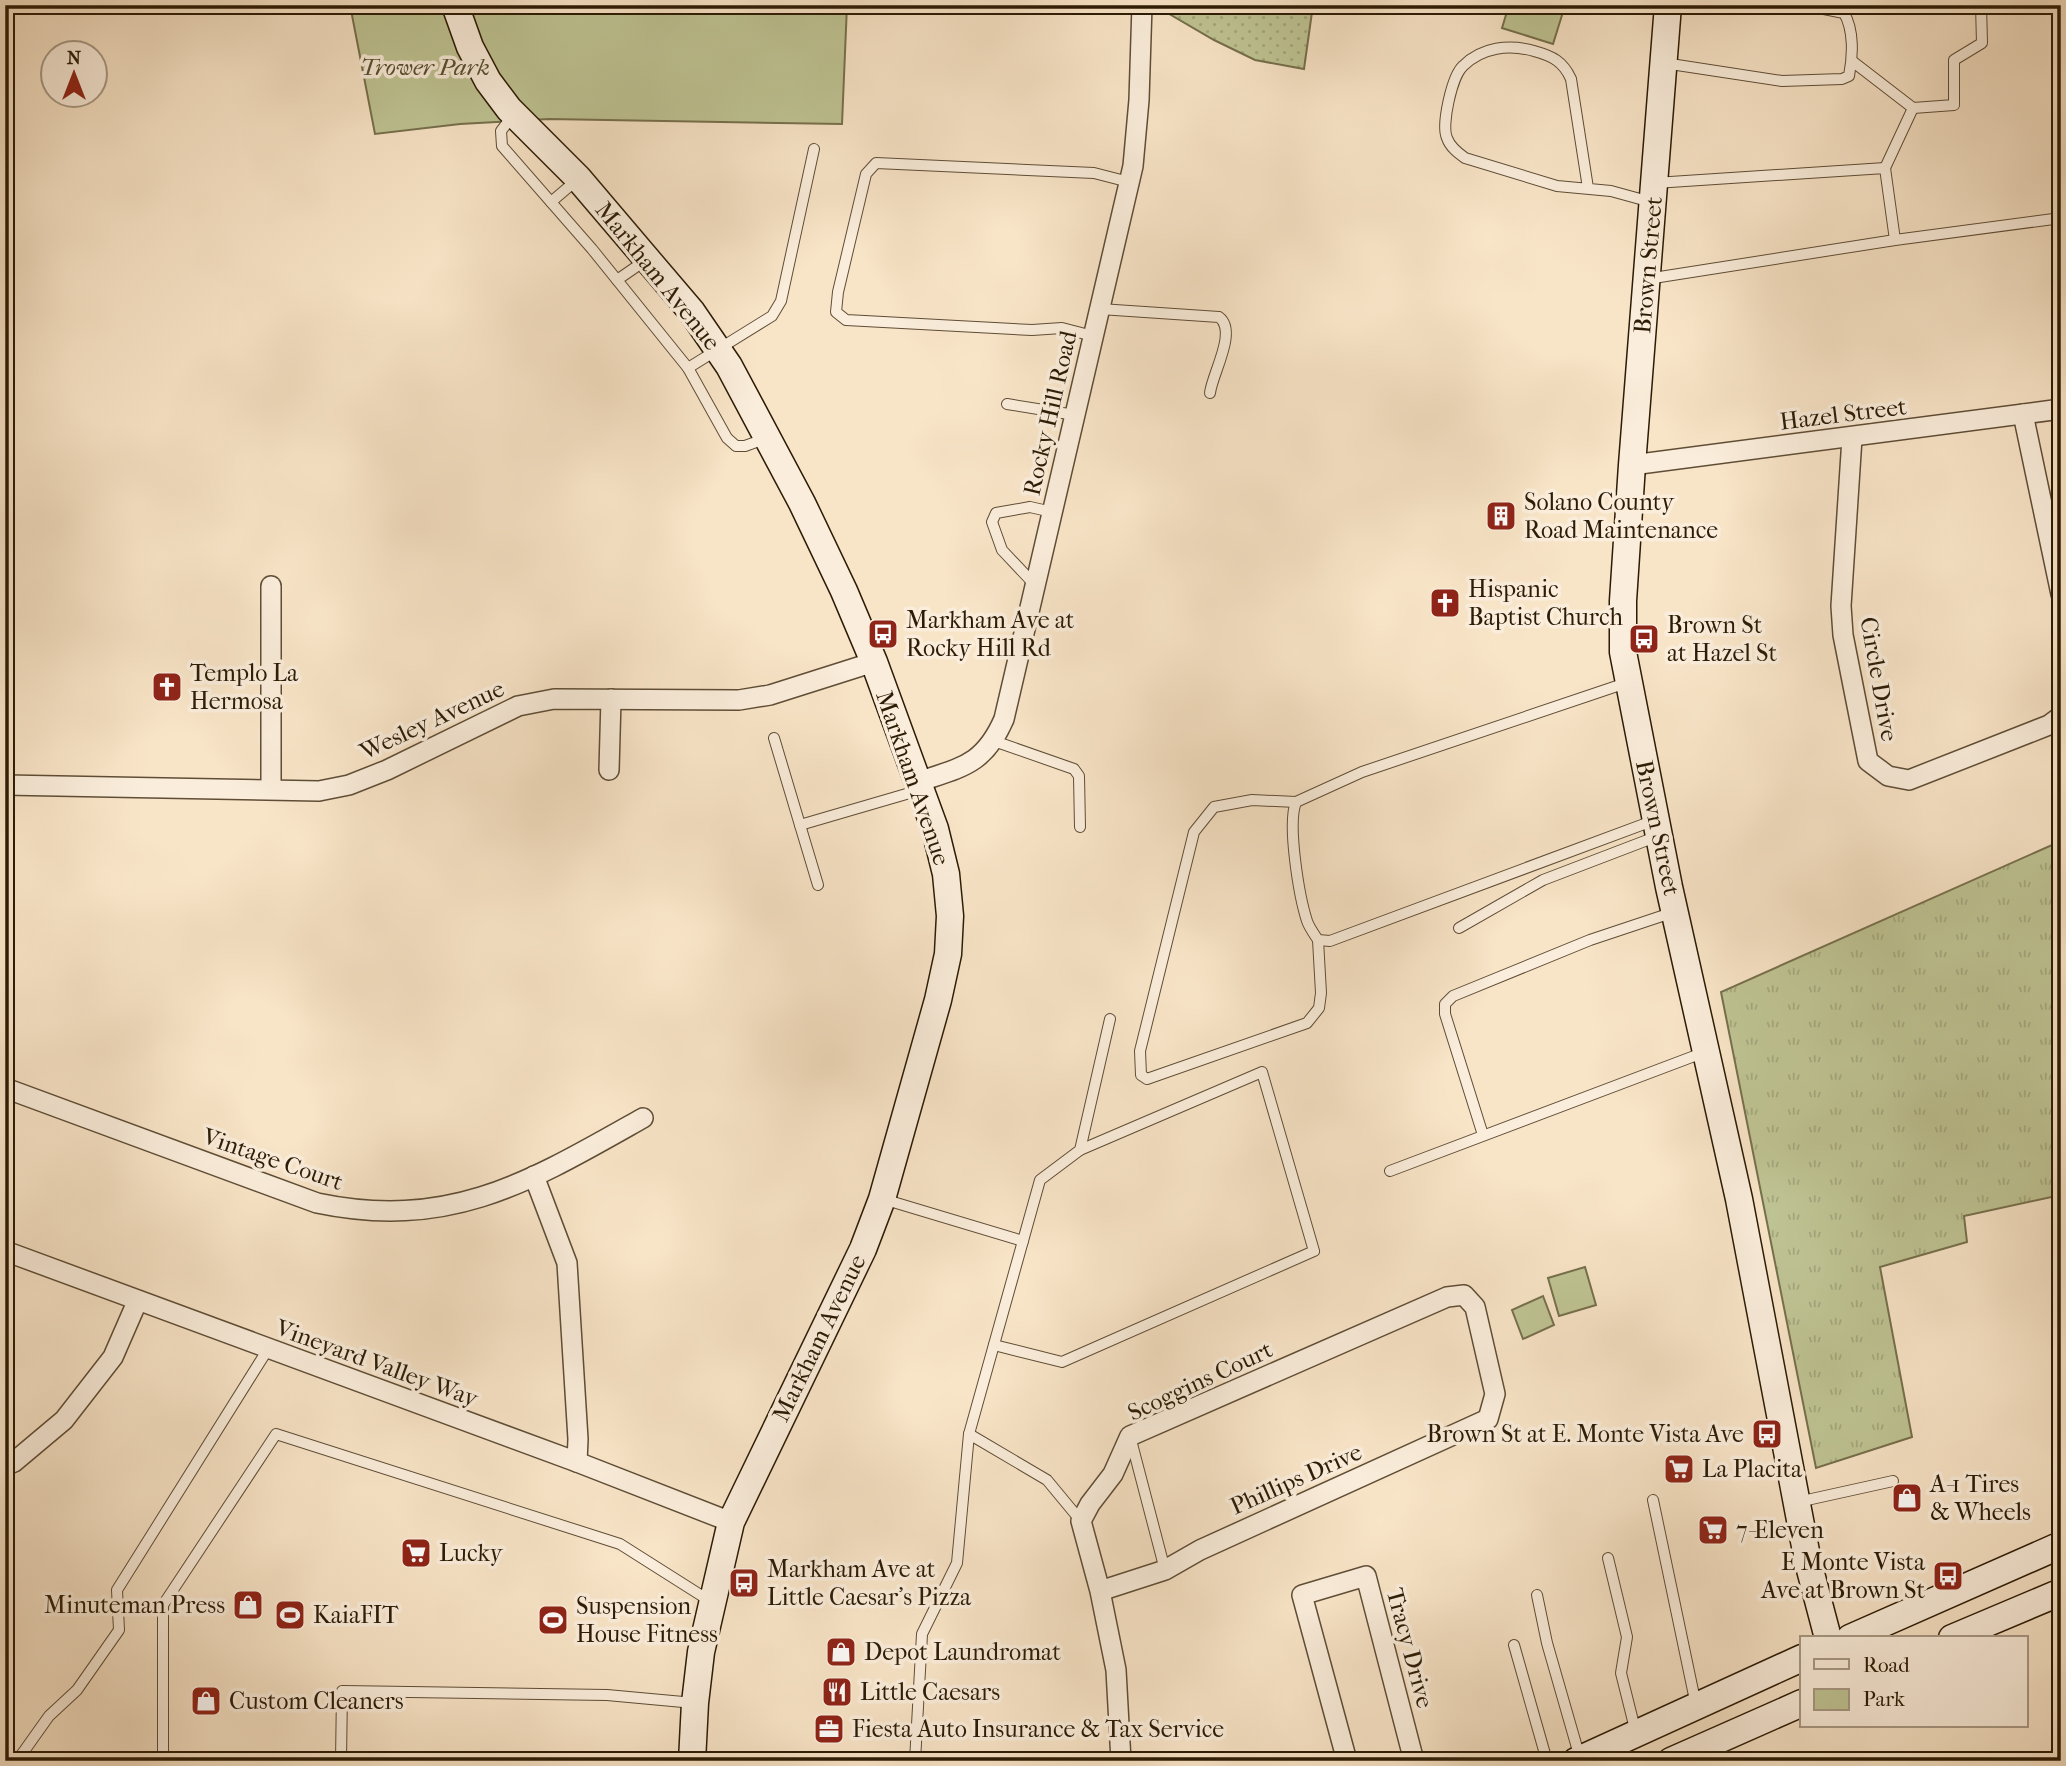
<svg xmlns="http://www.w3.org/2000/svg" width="2066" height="1766" viewBox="0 0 2066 1766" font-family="'IM FELL French Canon',serif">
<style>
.grass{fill:url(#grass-tufts);stroke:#76704c;stroke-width:2}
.park{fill:#bfc494;stroke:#76704c;stroke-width:2}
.garden{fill:url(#garden-dots);stroke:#76704c;stroke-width:2}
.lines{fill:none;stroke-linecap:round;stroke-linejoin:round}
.lane-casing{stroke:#5f4d36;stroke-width:12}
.street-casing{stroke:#5f4d36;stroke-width:22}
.secondary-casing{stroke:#2c1b05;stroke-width:29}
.lane{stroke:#faeddb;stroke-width:10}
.street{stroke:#faeddb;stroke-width:19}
.secondary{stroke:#faeddb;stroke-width:26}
.labels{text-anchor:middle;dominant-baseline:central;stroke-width:7;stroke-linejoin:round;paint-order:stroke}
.park-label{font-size:24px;font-style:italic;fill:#584e30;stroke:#faeddb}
.street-label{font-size:24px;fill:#2c1b05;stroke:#faeddb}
.poi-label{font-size:24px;fill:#2c1b05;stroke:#faeddb;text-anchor:start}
</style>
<defs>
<pattern id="grass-tufts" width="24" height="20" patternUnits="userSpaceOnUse" patternTransform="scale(1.75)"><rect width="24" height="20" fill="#bfc494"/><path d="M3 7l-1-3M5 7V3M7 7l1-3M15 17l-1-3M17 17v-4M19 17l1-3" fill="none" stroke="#a4a87e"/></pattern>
<pattern id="garden-dots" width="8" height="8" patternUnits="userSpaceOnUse" patternTransform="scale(1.75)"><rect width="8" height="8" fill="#bfc494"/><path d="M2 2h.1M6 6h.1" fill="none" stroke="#a4a87e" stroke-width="1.8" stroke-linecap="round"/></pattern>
</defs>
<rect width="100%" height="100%" fill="#f8e4c7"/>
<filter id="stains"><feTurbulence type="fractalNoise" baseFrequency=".00286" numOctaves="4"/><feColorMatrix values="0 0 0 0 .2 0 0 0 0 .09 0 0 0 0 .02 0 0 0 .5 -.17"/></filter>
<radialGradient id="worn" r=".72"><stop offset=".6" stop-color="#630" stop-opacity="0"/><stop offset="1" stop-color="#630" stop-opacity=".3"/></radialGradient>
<polygon class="grass" points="2061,841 2061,1195 1964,1216 1967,1242 1880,1267 1912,1437 1816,1468 1721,992"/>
<g class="park">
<polygon points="350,5 847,5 842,124 549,119 460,124 375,134"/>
<polygon points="1509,5 1539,5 1563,12 1553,44 1502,28"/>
<polygon points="1585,1267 1596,1305 1559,1316 1548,1278"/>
<polygon points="1543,1296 1554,1325 1523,1339 1512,1310"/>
</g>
<polygon class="garden" points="1159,5 1313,5 1304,69 1255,60 1214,40 1159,8"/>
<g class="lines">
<g class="lane-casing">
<g id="lane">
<polyline points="1852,61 1913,108 1885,168"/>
<path d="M1664 63 1782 81 1842 79 1849 76C1853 56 1854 30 1844 13L1804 5"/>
<polyline points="1913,108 1954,105 1954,60 1982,43 1981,5"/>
<polyline points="514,114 501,131 502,146 592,249 688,368 727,438 736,446 745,446 767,438"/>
<polyline points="1655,183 1885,168 1895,240"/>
<path d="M1588 188 1571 79C1563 61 1552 56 1534 51 1509 44 1482 47 1463 66 1452 76 1441 125 1447 138 1450 147 1458 153 1465 158L1557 186 1611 191 1651 202"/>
<polyline points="551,202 578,179"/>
<polyline points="1647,279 1895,240 2061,218"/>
<polyline points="617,280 646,260"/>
<path d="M1100 309 1219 317C1238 331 1212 374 1210 393"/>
<polyline points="1093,336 1062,328 1032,330 846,320 836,312 838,292 866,174 876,163 1094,173 1129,182"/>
<polyline points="688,368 772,316 781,301 814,149"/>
<polyline points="1007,404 1075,415"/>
<polyline points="1035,585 1002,550 992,522 996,513 1030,507 1052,512"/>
<path d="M1626 683 1362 772 1296 802C1287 824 1299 896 1307 921 1309 927 1314 934 1318 940L1330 941 1655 820"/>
<polyline points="774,738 800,825 920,790"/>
<polyline points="994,741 1074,769 1079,776 1080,827"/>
<polyline points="1296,802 1252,800 1214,807 1194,832 1140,1051 1141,1075 1147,1079 1307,1023 1319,1008 1321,993 1318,940"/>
<polyline points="800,825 818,885"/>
<polyline points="1459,928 1543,880 1658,836"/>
<polyline points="1483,1135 1445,1014 1445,1004 1453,996 1590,940 1674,912"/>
<polyline points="1390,1171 1705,1052"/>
<polyline points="883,1199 1023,1241"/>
<polyline points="994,1345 1062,1362 1314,1251 1262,1072 1080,1150"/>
<polyline points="969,1434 1040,1180 1080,1150 1110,1019"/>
<polyline points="1131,1440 1165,1570"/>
<polyline points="1653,1500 1696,1705"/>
<polyline points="1798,1502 1893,1481"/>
<polyline points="1608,1558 1627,1637 1621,1673 1636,1733"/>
<polyline points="1537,1595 1547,1643 1580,1758"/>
<polyline points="1514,1645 1547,1761"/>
<polyline points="17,1761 49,1716 77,1690 119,1630 117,1590 268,1349"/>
<polyline points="163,1761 163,1605 276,1434 620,1544 710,1601"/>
<polyline points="341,1761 342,1691 607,1695 694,1703"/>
<polyline points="915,1761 922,1634 957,1563 969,1434 1047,1480 1081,1521"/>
</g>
</g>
<g class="street-casing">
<g id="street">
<polyline points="2023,414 2061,594"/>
<polyline points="1852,438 1841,606 1843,635 1868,761 1888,776 1909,780 2049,725 2061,716"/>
<polyline points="1632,465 2061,409"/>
<polyline points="609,770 611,699"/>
<path d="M918 782C962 767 984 765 1004 719L1133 166 1139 100 1142 5"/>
<polyline points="5,785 319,791 349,785 387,770 518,706 554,699 739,700 770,695 874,662"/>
<polyline points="271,789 271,586"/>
<path d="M5 1088 317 1203C451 1231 531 1181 643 1118"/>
<polyline points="534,1176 567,1263 578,1439 577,1462"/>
<polyline points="5,1251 577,1462 731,1522"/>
<polyline points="5,1466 14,1462 64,1420 113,1357 137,1302"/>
<polyline points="1100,1591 1165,1570 1200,1550 1488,1419 1495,1394 1475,1307 1464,1295 1447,1297 1130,1436 1113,1474 1090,1504 1081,1521 1100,1591 1116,1670 1121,1761"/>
<polyline points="1347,1761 1302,1595 1366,1576 1414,1761"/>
</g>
</g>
<g class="secondary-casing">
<g id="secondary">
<polyline points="455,5 470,47 488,81 509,109 578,178 692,312 729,366 802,503 844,591 874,662 935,829 946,874 950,916 948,954 938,1000 882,1199 863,1249 731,1522 701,1652 695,1703 692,1761"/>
<polyline points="1668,5 1632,465 1623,601 1623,652 1669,887 1739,1199 1808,1562 1828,1638"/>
<polyline points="1850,1638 2061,1545"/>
<polyline points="1952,1638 2061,1592"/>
<polyline points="1576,1761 1802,1658"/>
<polyline points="1671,1761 1802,1703"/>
</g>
</g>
<use href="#lane" class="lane"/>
<use href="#street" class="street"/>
<use href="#secondary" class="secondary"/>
</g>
<defs>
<g id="building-square" transform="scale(1.575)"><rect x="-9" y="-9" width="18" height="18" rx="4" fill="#8f2418" stroke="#faeddb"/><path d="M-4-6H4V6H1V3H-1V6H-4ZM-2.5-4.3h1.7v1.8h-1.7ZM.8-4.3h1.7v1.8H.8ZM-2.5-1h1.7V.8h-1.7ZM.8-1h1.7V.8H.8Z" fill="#fff"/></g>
<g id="church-square" transform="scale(1.575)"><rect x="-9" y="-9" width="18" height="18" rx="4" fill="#8f2418" stroke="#faeddb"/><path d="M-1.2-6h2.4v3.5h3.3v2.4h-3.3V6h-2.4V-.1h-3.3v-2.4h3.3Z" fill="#fff"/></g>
<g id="bus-square" transform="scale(1.575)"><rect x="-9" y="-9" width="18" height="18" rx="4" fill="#8f2418" stroke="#faeddb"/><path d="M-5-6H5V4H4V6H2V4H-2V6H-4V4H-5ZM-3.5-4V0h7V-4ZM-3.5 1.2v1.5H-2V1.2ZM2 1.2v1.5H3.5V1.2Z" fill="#fff"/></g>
<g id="supermarket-square" transform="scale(1.575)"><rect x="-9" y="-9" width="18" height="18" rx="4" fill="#8f2418" stroke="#faeddb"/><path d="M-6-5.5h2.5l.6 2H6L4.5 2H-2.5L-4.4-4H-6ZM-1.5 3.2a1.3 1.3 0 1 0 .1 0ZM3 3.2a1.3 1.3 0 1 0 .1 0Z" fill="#fff"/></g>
<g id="shop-square" transform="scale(1.575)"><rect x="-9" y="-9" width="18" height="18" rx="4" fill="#8f2418" stroke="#faeddb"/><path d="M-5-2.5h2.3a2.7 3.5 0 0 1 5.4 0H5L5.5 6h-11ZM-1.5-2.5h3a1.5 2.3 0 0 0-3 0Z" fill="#fff"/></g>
<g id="stadium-square" transform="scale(1.575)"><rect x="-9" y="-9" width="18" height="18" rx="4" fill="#8f2418" stroke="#faeddb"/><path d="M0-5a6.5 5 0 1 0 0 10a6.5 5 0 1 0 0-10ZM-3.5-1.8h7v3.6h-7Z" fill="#fff"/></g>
<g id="restaurant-square" transform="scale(1.575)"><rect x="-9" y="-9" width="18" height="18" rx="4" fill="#8f2418" stroke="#faeddb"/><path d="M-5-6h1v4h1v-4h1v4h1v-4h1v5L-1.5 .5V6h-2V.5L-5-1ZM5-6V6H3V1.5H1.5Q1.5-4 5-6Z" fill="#fff"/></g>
<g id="office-square" transform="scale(1.575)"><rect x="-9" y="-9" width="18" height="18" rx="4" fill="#8f2418" stroke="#faeddb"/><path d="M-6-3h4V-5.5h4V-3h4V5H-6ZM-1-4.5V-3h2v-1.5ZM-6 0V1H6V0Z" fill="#fff"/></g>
</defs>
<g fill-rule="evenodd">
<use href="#building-square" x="1501" y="516"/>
<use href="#church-square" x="1445" y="603"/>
<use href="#bus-square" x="883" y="634"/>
<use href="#bus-square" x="1644" y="639"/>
<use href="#church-square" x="167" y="687"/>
<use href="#bus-square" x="1767" y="1434"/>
<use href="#supermarket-square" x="1679" y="1469"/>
<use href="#shop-square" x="1907" y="1498"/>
<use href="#supermarket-square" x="1713" y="1530"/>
<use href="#supermarket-square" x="416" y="1553"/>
<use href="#bus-square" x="1948" y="1576"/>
<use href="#bus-square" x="744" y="1583"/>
<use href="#shop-square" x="248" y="1605"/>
<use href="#stadium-square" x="290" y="1615"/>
<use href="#stadium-square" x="553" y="1620"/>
<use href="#shop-square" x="841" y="1652"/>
<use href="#restaurant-square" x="837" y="1692"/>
<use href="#shop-square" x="206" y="1701"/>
<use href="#office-square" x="829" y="1729"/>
</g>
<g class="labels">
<g class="park-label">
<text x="425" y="67">Trower Park</text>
</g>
<g class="street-label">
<text transform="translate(1648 265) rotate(-85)">Brown Street</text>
<text transform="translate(658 276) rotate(51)">Markham Avenue</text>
<text transform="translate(1050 413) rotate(-77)">Rocky Hill Road</text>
<text transform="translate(1843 414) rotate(-7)">Hazel Street</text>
<text transform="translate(1879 679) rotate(80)">Circle Drive</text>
<text transform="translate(432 720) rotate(-25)">Wesley Avenue</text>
<text transform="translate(913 778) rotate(71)">Markham Avenue</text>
<text transform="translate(1658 828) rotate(78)">Brown Street</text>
<text transform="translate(273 1159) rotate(19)">Vintage Court</text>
<text transform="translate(819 1338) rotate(-64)">Markham Avenue</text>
<text transform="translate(377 1363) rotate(20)">Vineyard Valley Way</text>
<text transform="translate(1200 1381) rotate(-25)">Scoggins Court</text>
<text transform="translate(1296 1479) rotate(-24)">Phillips Drive</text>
<text transform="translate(1410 1648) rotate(75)">Tracy Drive</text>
</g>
<g class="poi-label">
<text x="1524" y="502">Solano County<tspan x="1524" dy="28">Road Maintenance</tspan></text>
<text x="1468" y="589">Hispanic<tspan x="1468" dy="28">Baptist Church</tspan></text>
<text x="906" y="620">Markham Ave at<tspan x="906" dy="28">Rocky Hill Rd</tspan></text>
<text x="1667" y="625">Brown St<tspan x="1667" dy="28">at Hazel St</tspan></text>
<text x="190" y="673">Templo La<tspan x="190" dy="28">Hermosa</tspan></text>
<text x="1744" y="1434" text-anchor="end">Brown St at E. Monte Vista Ave</text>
<text x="1702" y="1469">La Placita</text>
<text x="1930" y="1484">A-1 Tires<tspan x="1930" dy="28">&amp; Wheels</tspan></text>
<text x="1736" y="1530">7-Eleven</text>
<text x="439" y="1553">Lucky</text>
<text x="1925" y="1562" text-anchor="end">E Monte Vista<tspan x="1925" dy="28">Ave at Brown St</tspan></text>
<text x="767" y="1569">Markham Ave at<tspan x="767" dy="28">Little Caesar's Pizza</tspan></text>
<text x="225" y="1605" text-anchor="end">Minuteman Press</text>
<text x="576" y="1606">Suspension<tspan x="576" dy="28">House Fitness</tspan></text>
<text x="313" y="1615">KaiaFIT</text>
<text x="864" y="1652">Depot Laundromat</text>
<text x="860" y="1692">Little Caesars</text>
<text x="229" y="1701">Custom Cleaners</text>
<text x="852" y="1729">Fiesta Auto Insurance &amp; Tax Service</text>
</g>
</g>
<rect width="2066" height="1766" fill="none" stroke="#f8e4c7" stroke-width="28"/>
<rect x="7" y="7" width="2052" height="1752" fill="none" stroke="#2c1b05" stroke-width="3.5"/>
<rect x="14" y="14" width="2038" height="1738" fill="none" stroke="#2c1b05" stroke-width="2"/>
<rect x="1800" y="1636" width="228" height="91" fill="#faeddb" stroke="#a89985" stroke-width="2"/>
<rect x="1814" y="1659" width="35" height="10" fill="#faeddb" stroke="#a89985" stroke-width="2"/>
<text x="1863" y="1672" font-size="21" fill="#2c1b05">Road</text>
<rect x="1814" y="1689" width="35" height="21" fill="#bfc494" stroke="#a89985" stroke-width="2"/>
<text x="1863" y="1706" font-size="21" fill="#2c1b05">Park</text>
<g transform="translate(74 74)"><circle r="33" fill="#faeddb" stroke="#a89985" stroke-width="2"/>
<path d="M0-5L12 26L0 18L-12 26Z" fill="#8f2418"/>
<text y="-10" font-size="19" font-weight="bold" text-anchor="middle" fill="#2c1b05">N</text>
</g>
<rect width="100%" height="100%" filter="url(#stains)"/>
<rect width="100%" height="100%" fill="url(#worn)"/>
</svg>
